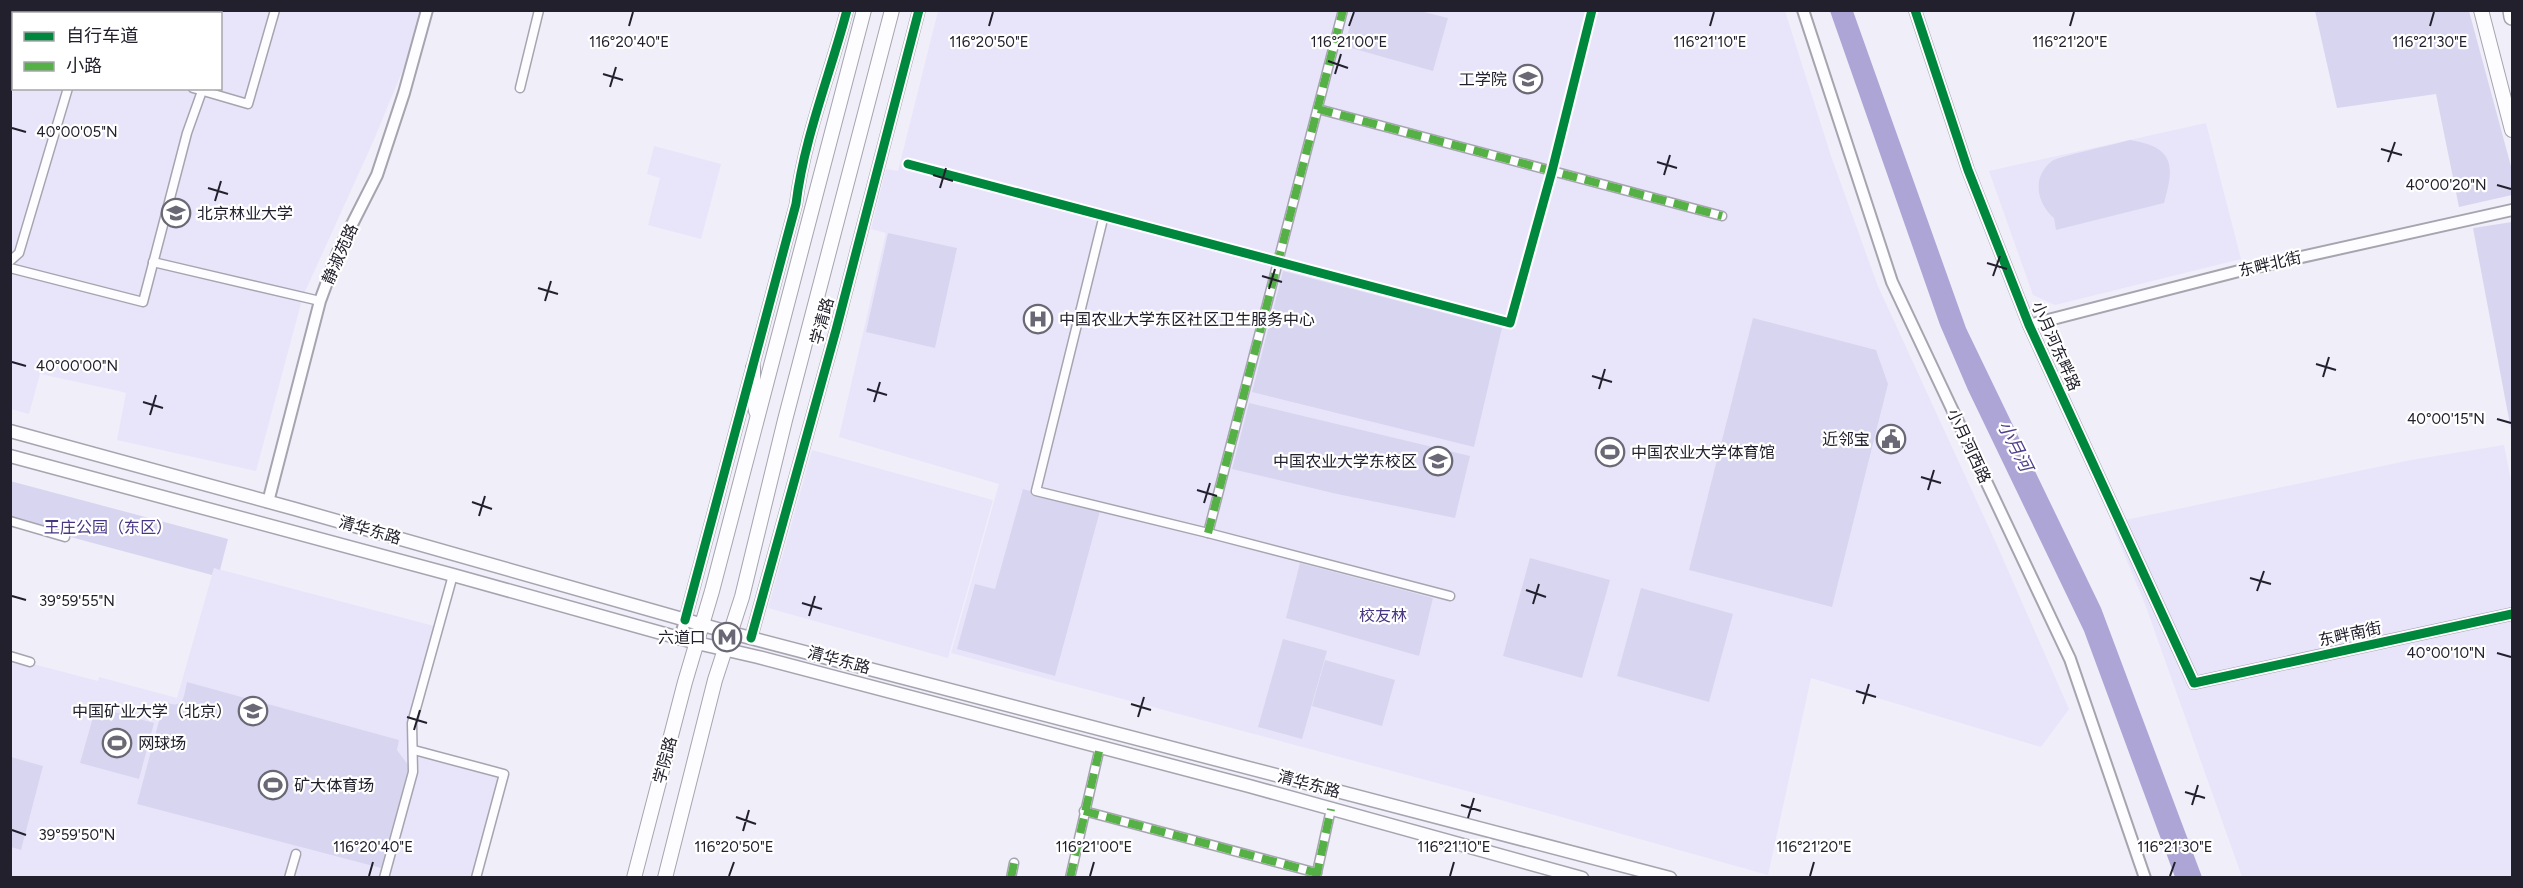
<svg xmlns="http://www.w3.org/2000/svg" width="2523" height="888" viewBox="0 0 2523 888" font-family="Figtree,'Noto Sans SC',sans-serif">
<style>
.built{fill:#e8e5fb;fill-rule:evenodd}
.green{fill:#d8d5f0}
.water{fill:#ada5d5}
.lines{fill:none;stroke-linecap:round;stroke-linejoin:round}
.minor-casing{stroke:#a6a4af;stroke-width:11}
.tertiary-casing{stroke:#a6a4af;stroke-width:14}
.secondary-casing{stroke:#a6a4af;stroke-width:15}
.primary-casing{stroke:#a6a4af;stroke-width:16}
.motorway-casing{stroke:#a6a4af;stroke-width:18}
.minor{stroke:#fdfcfe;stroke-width:8}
.tertiary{stroke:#fdfcfe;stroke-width:10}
.secondary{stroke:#fdfcfe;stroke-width:12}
.primary{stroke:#fdfcfe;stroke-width:14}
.motorway{stroke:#fdfcfe;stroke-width:15}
.quiet{stroke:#55b146;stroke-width:8;stroke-dasharray:15 8;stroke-linecap:butt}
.cycleway-casing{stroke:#fff;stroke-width:13}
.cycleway{stroke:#00873e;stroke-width:9}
.ticks{fill:none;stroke:#21202c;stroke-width:2}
.labels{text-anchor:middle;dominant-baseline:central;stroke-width:4.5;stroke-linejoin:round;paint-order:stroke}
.poi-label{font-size:16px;fill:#21202c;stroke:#fff;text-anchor:end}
.street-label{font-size:16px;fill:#21202c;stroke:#fff}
.park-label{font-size:16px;fill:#483682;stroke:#fff}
.water-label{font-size:18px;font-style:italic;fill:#53428f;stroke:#fff}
.ticks-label{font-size:15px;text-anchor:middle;fill:#21202c;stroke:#fff;stroke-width:4.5;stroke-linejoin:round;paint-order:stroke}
</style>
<rect width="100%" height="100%" fill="#f0eef9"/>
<g class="built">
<path d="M10 11H422L409 55 373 142 303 296 256 471 117 440 126 393 119 391 40 374 29 414 11 409ZM14 14H220V88H14Z"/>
<polygon points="938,11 1785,11 1831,156 1877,284 1996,543 2069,709 2041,747 1811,678 1768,875 1497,799 951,653 999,484 839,437 886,233 871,229 886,169 898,171"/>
<polygon points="2206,123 2241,259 2055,305 2033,295 1989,171"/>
<polygon points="654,146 721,164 701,239 648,225 660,178 647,174"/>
<polygon points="2504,445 2512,486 2512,877 2242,877 2145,604 2111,523 2411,460"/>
<polygon points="812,450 993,500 948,658 768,608"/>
<polygon points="214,568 434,626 412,723 414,750 504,774 476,877 11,877 10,658 98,681 99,677 177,698"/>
</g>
<g class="green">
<polygon points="1355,10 1420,11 1448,18 1433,71 1344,46"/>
<polygon points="2315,11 2469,11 2512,170 2512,195 2459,207 2436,94 2337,108"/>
<path d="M2130 140C2174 147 2175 165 2164 203L2056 230 2054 218C2037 204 2031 177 2052 161 2060 156 2117 144 2130 140Z"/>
<polygon points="2512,222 2512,435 2473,228"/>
<polygon points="888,233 957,248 935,348 866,332"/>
<polygon points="1283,271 1502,328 1474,447 1252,392"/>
<polygon points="1753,318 1876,350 1888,384 1832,607 1689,570"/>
<polygon points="1249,403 1470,456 1455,518 1337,494 1232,469"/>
<polygon points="10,481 228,539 220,570 214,568 212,575 11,521"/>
<polygon points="1023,489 1100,511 1055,676 957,649 975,584 995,589"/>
<polygon points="1530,558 1610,580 1582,678 1503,656"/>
<polygon points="1300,563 1433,598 1419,656 1286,618"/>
<polygon points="1641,588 1733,614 1709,702 1617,676"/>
<polygon points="1283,639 1327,651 1302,739 1258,727"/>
<polygon points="1325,660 1395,680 1382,726 1312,706"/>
<path d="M187 682 399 740 397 750 409 766 381 868 137 804 164 702C184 709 183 700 187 682Z"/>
<polygon points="96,707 154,723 139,779 80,763"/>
<polygon points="11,757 43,766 21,850 11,847"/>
</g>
<polygon class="water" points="1830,11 1853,11 1966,328 2101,608 2202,877 2175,877 2084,631 1968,390 1940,325"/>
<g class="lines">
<g class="minor-casing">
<g id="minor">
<polyline points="67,14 68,10"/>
<polyline points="10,37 14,38"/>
<polyline points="193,88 248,104 275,10"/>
<polyline points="520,88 539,10"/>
<polyline points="1318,109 1722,216"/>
<polyline points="908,164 1510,323 1552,171 1592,10"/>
<polyline points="1104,215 1036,491 1208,533 1450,596"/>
<polyline points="10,261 19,253 68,88"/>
<polyline points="153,262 320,301"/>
<polyline points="10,268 143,302 187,133 202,91"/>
<polyline points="10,521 65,537"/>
<polyline points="1208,533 1343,10"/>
<polyline points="10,656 30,662"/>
<polyline points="414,750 504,774 476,878"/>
<polyline points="1084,811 1317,873"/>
<polyline points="1316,877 1331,809"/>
<polyline points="289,878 296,854"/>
<polyline points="384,878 413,772 412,723 453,575"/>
<polyline points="1011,878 1014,863"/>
<polyline points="1070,878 1100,747"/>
</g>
</g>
<g class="tertiary-casing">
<g id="tertiary">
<polyline points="1803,10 1892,282 2070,659 2145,878"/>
<polyline points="1915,10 1968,170 2029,325 2194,683 2512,614"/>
<polyline points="2029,325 2239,271 2512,210"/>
<polyline points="268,502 320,301 338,252 377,175 404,93 427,10"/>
<polyline points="751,638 836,330 919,10"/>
<path d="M680 639 796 204C804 138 830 75 847 10"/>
</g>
</g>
<g class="secondary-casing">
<g id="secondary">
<polyline points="10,431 295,509 728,632 1670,878"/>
<polyline points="10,456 453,575 697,643 758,657 1249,786 1582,878"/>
</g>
</g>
<g class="primary-casing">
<g id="primary">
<polyline points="2481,10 2512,130"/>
<polyline points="753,368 753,390 756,411"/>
<polyline points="634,878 685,682 712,591 864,10"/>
<polyline points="665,878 715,680 742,597 785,420 892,10"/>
</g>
</g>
<g class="motorway-casing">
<polyline id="motorway" points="2511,10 2512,17"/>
</g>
<use href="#minor" class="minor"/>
<use href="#tertiary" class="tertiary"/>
<use href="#secondary" class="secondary"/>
<use href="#primary" class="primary"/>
<use href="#motorway" class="motorway"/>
<g class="quiet">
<polyline points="1318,109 1722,216"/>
<polyline points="1208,533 1343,10"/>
<polyline points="1084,811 1317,873"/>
<polyline points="1011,878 1014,863"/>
<polyline points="1070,878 1100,747"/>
<polyline points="1316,878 1331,809"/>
</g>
<g class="cycleway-casing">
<g id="cycleway">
<polyline points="1915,10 1968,170 2029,325 2194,683 2512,614"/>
<polyline points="908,164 1510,323 1552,171 1592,10"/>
<path d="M685 620 796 204C804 138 830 75 847 10"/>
<polyline points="751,638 836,330 919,10"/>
</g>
</g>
<use href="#cycleway" class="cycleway"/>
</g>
<path class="ticks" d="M629 26 633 12M989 26 993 12M1349 26 1354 12M1710 26 1714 12M2070 26 2074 12M2430 26 2434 12M1328 61 1348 68M603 74 623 80M1335 74 1341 54M610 87 616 67M12 128 26 132M2381 149 2402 155M1657 162 1677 168M2388 162 2395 142M933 175 953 181M1664 175 1670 155M2497 185 2511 189M208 188 228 194M940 188 946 168M215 201 221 181M1987 263 2007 269M1262 276 1282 282M1993 276 2000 256M538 288 558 294M1269 289 1275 269M545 301 551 281M12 362 26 366M2316 364 2336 370M1592 376 1612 382M2323 377 2329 357M867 389 887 395M1599 389 1605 369M143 402 163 408M874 402 880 382M150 415 156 395M2497 419 2511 423M1921 477 1941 483M1197 490 1217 496M1928 490 1934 470M472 502 492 509M1204 503 1210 483M479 516 485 496M2250 578 2271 584M1526 590 1546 597M2257 591 2264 571M12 596 26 600M802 603 822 609M1533 604 1539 584M809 616 815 596M2497 653 2511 657M1856 691 1876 697M1131 704 1151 710M1863 704 1869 684M407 717 427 723M1138 717 1144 697M414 730 420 710M2185 792 2205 798M1461 805 1481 811M2192 805 2198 785M736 817 756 824M1468 818 1474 798M12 830 26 835M743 831 749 810M369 876 373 862M729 876 734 862M1090 876 1094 862M1450 876 1454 862M1810 876 1814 862M2170 876 2175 862"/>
<defs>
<g id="university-ring" transform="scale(1.5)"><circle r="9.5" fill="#fff" stroke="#696874" stroke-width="1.5"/><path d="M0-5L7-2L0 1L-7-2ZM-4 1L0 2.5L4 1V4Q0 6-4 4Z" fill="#696874"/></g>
<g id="hospital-ring" transform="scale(1.5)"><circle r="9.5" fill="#fff" stroke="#696874" stroke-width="1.5"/><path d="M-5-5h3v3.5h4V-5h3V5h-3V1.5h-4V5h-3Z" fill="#696874"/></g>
<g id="civic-ring" transform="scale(1.5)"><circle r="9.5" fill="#fff" stroke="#696874" stroke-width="1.5"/><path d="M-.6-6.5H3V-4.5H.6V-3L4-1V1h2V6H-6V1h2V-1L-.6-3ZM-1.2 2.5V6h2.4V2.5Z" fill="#696874"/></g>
<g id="stadium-ring" transform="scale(1.5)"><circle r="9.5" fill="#fff" stroke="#696874" stroke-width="1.5"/><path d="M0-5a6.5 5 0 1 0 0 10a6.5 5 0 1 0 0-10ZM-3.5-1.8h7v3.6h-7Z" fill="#696874"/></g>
<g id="metro-ring" transform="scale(1.5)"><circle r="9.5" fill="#fff" stroke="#696874" stroke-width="1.5"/><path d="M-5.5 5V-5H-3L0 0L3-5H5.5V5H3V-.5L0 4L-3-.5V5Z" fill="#696874"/></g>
</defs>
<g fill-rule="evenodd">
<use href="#university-ring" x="1528" y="79"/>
<use href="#university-ring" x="176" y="213"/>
<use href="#hospital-ring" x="1038" y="319"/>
<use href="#civic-ring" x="1891" y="439"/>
<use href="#stadium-ring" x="1610" y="452"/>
<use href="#university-ring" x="1438" y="461"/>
<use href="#metro-ring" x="727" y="637"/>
<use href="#university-ring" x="253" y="711"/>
<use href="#stadium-ring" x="117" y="743"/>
<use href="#stadium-ring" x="273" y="785"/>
</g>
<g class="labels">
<g class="poi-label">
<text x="1507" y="79">工学院</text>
<text x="197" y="213" text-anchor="start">北京林业大学</text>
<text x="1059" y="319" text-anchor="start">中国农业大学东区社区卫生服务中心</text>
<text x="1870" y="439">近邻宝</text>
<text x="1631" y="452" text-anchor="start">中国农业大学体育馆</text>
<text x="1417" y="461">中国农业大学东校区</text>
<text x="706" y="637">六道口</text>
<text x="232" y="711">中国矿业大学（北京）</text>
<text x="138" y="743" text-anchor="start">网球场</text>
<text x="294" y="785" text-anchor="start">矿大体育场</text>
</g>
<g class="street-label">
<text transform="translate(340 254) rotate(-66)">静淑苑路</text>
<text transform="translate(2270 264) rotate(-13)">东畔北街</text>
<text transform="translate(822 321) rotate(-75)">学清路</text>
<text transform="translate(2056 346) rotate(66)">小月河东畔路</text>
<text transform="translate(1969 446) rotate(65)">小月河西路</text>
<text transform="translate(370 530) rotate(16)">清华东路</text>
<text transform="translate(2350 634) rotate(-12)">东畔南街</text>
<text transform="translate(839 660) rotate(15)">清华东路</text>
<text transform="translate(665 760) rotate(-75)">学院路</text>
<text transform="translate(1309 784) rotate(15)">清华东路</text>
</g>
<g class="park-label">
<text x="108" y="527">王庄公园（东区）</text>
<text x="1383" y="615">校友林</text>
</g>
<g class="water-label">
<text transform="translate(2015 446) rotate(63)">小月河</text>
</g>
</g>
<g class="ticks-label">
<text x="629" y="47">116°20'40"E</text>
<text x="989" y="47">116°20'50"E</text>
<text x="1349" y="47">116°21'00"E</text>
<text x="1710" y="47">116°21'10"E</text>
<text x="2070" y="47">116°21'20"E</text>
<text x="2430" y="47">116°21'30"E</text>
<text x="77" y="137">40°00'05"N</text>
<text x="2446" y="190">40°00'20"N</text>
<text x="77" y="371">40°00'00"N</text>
<text x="2446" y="424">40°00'15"N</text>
<text x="77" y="606">39°59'55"N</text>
<text x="2446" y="658">40°00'10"N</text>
<text x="77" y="840">39°59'50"N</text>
<text x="373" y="852">116°20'40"E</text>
<text x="734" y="852">116°20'50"E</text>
<text x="1094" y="852">116°21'00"E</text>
<text x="1454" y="852">116°21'10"E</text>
<text x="1814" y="852">116°21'20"E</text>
<text x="2175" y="852">116°21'30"E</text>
</g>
<rect width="2523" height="888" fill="none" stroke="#21202c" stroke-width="24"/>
<rect x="12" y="12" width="210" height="78" fill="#ffffff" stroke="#a6a6ab" stroke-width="1.5"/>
<rect x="24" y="32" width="30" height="9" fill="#00873e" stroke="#a6a6ab" stroke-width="1.5"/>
<text x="66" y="42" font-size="18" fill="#21202c">自行车道</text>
<rect x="24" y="62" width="30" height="9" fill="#55b146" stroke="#a6a6ab" stroke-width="1.5"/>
<text x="66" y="72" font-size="18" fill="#21202c">小路</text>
</svg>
